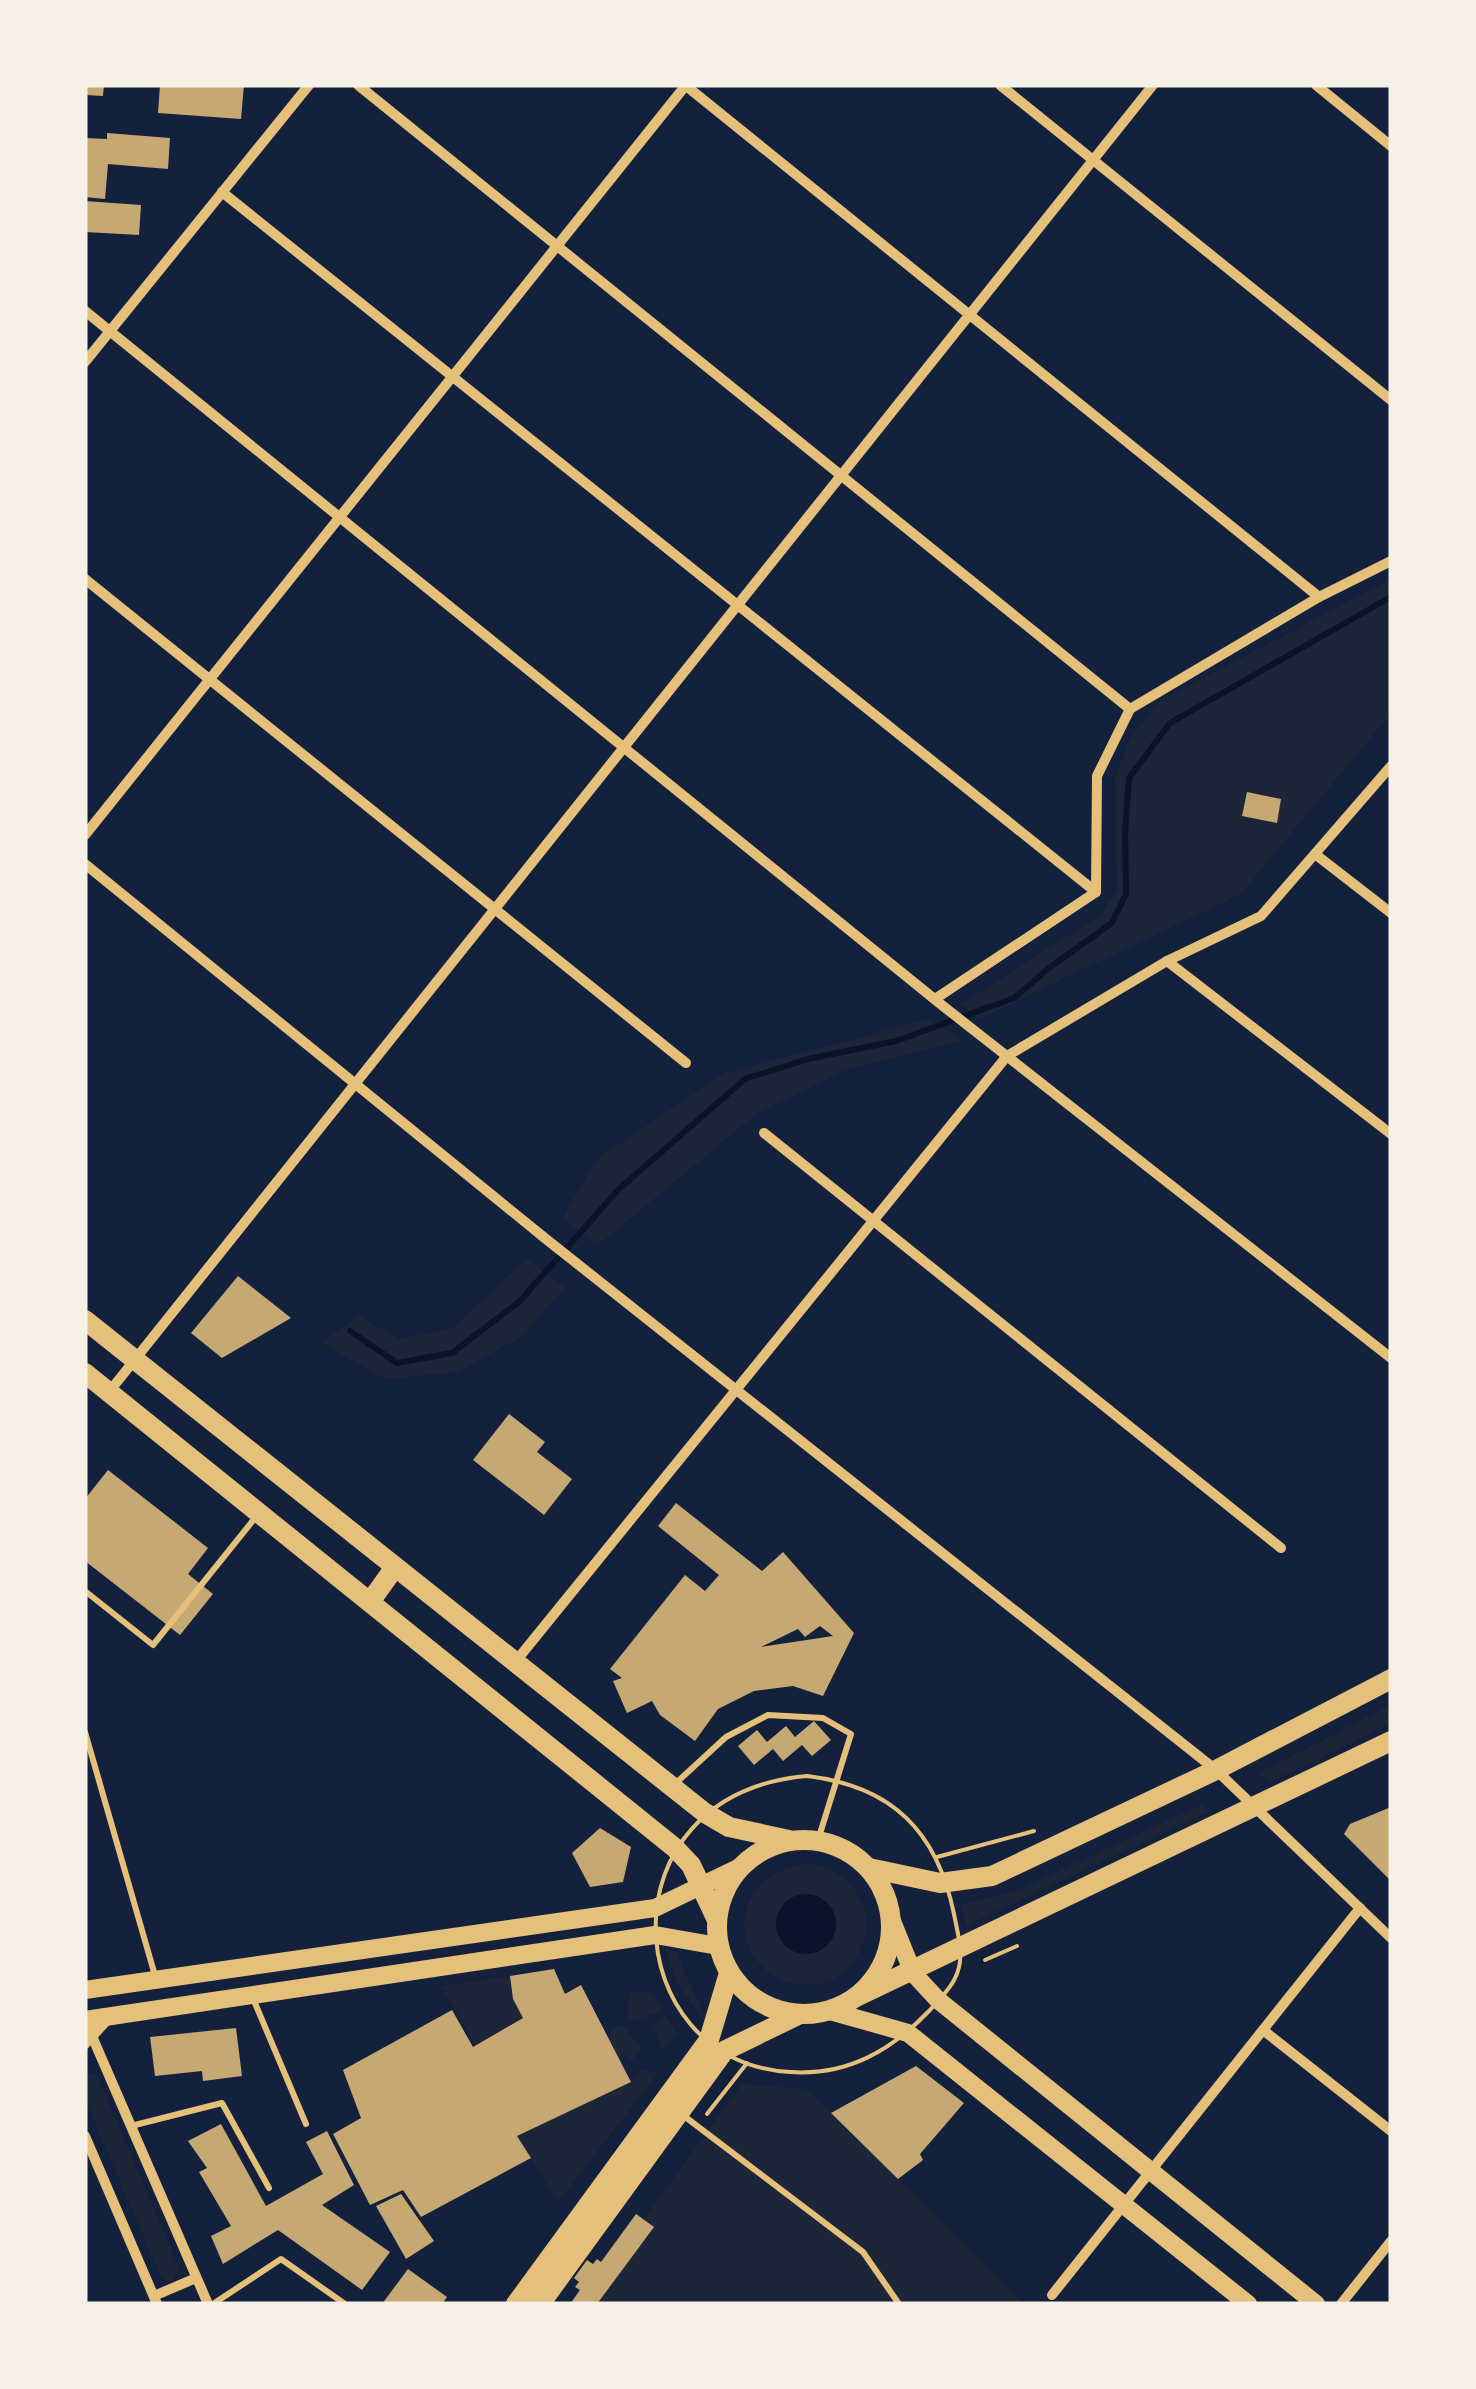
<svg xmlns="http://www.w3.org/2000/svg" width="1476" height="2389" viewBox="0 0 1476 2389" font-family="Lora,serif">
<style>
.green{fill:#1d2539}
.water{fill:#0b132b}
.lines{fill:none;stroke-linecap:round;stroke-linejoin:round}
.stream{stroke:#0b132b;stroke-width:6}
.building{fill:#c6a872;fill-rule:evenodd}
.path{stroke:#e5c07b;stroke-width:4}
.service{stroke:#e5c07b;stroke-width:6}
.minor{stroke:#e5c07b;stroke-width:10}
.tertiary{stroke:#e5c07b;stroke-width:18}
.secondary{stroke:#e5c07b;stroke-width:18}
.primary{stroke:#e5c07b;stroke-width:20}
</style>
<rect width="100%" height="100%" fill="#14213d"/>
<g class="green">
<polygon points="1391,579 1391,713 1241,894 979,1019 961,1004 1101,915 1117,890 1115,778 1130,739 1160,701"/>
<polygon points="929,1019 963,1041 843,1071 756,1114 597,1246 563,1217 597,1159 725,1073"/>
<polygon points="526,1259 565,1287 521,1337 458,1372 385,1379 322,1343 358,1315 399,1339 453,1328"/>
<polygon points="1391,1705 1391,1723 1269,1783 1259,1773"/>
<polygon points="1201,1805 1211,1811 967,1925 961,1905 1020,1889"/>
<path d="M807 1863C908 1882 865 2012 782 1980 766 1973 752 1959 747 1942 735 1899 766 1869 807 1863Z"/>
<path d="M665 1947 677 1952C685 1978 700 2000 708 2026L676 1982Z"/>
<polygon points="510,1976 513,1999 523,2018 476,2046 441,1986"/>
<polygon points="630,1991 652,1993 663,2011 633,2021 627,2015"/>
<polygon points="665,2014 677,2035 662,2049 654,2029"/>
<polygon points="622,2025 641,2047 632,2061 622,2052 620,2061 610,2040 612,2029"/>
<polygon points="641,2070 659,2072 558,2202 517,2136 630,2083"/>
<polygon points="85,2074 93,2074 98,2078 179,2268 173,2280 167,2281 160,2275 85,2100"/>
<polygon points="742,2084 807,2089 1024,2304 582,2304"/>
</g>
<circle class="water" cx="806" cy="1924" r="30"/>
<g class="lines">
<polyline class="stream" points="350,1331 397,1363 452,1353 519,1302 619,1189 745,1079 808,1059 896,1041 1014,998 1049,968 1112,923 1126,894 1125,833 1129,778 1170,723 1391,597"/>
</g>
<g class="building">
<polygon points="85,85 104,85 103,96 85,95"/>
<polygon points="160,85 244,85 241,119 158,113"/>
<polygon points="107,133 170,138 168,169 108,164 105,199 85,197 85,138 107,139"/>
<polygon points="85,201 141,205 139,235 85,232"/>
<polygon points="1247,792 1281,799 1277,823 1242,816"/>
<polygon points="238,1276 291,1318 222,1358 191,1333"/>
<polygon points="509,1414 545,1442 537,1452 572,1479 544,1515 473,1460"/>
<polygon points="108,1470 208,1548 188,1574 213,1594 180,1635 85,1561 85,1499"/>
<path d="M676 1503 762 1571 783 1552 854 1633 823 1696 793 1686 754 1691 718 1709 695 1741 660 1715 652 1701 627 1713 613 1681 622 1678 610 1669 685 1575 705 1591 719 1575 658 1526ZM820 1626 833 1636 761 1647 798 1629 805 1637Z"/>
<polygon points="814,1721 831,1740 812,1756 802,1745 783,1761 773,1749 754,1765 738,1746 757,1730 767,1742 786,1726 795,1737"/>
<polygon points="1391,1807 1391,1877 1389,1879 1344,1834 1350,1824"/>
<polygon points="600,1828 631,1847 623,1882 590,1887 572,1853"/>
<polygon points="554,1969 565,1994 581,1985 631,2082 517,2136 531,2158 421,2217 403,2190 370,2205 333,2134 361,2118 343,2070 452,2010 473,2047 523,2018 513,1999 510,1976"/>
<polygon points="236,2028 242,2076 203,2081 202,2071 155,2076 150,2037"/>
<polygon points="916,2066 964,2103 920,2154 923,2160 898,2179 831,2113"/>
<polygon points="221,2124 266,2206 323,2174 306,2142 327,2131 354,2185 322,2205 390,2252 362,2290 278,2230 223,2264 211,2236 231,2226 199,2172 207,2168 188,2141"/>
<polygon points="401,2194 434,2241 406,2259 376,2206"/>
<polygon points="636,2214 654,2227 597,2304 570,2304 580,2290 575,2287 579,2282 574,2278 587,2260 593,2264 597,2259 601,2262"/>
<polygon points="408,2269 447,2297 442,2304 382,2304"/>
</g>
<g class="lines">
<g class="path">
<path d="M807 1776C892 1786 937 1831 954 1914 957 1930 963 1951 959 1967 955 1985 942 1996 930 2010 891 2051 847 2076 790 2072 618 2063 598 1794 807 1776Z"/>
<polyline points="937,1857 1034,1831"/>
<polyline points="985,1960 1017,1946"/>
<polyline points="707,2114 747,2063"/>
</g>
<g class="service">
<polyline points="85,1591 153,1645 255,1518"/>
<polyline points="85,1732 156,1979"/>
<polyline points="676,1783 726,1737 768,1715 823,1718 851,1734 818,1840"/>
<polyline points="252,1996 306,2124"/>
<polyline points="684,2116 863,2252 899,2304"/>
<polyline points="131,2126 222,2103 269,2188"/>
<polyline points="213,2304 281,2259 345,2304"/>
</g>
<g class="minor">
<polyline points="358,85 1130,709"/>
<polyline points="685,85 1319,597"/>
<polyline points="1000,85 1391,400"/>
<polyline points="1316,85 1391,146"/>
<polyline points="222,192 1096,892"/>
<polyline points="85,311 943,1006 1391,1358"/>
<polyline points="85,362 309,85"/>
<polyline points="85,579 686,1063"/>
<polyline points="85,835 686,85"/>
<polyline points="1315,854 1391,913"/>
<polyline points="85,864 546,1239 1216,1770 1391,1938"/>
<polyline points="1167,961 1391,1134"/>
<polyline points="935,999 1096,892 1097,776 1130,709 1319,597 1391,561"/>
<polyline points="764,1133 1281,1548"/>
<polyline points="109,1392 1153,85"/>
<polyline points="516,1661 1007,1056 1167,961 1261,916 1391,766"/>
<polyline points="85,2020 208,2304"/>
<polyline points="1263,2030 1391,2131"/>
<polyline points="85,2044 111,2016"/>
<polyline points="85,2136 157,2304"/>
<polyline points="1052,2295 1360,1908"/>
<polyline points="154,2296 196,2278"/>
<polyline points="1341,2304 1391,2241"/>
</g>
<g class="tertiary">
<polyline points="892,1921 913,1973 938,2000 1316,2304"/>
<polyline points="830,2011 908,2033 1248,2304"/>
</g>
<g class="secondary">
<polyline points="85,1990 655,1908 740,1867"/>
<polyline points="85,2020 655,1935 718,1946"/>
</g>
<g class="primary">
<polyline points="85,1320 705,1813 729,1827 789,1840"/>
<polyline points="85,1373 675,1848 691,1865 716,1918"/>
<polyline points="370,1602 395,1567"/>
<circle cx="804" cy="1927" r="87"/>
<polyline points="869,1868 940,1883 992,1876 1216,1770 1391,1679"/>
<polyline points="856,1997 1391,1741"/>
<polyline points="516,2304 709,2040 729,1973"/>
<polyline points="540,2304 724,2051 800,2014"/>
</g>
</g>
<rect width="1476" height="2389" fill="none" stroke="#f6f1e7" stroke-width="175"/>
</svg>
